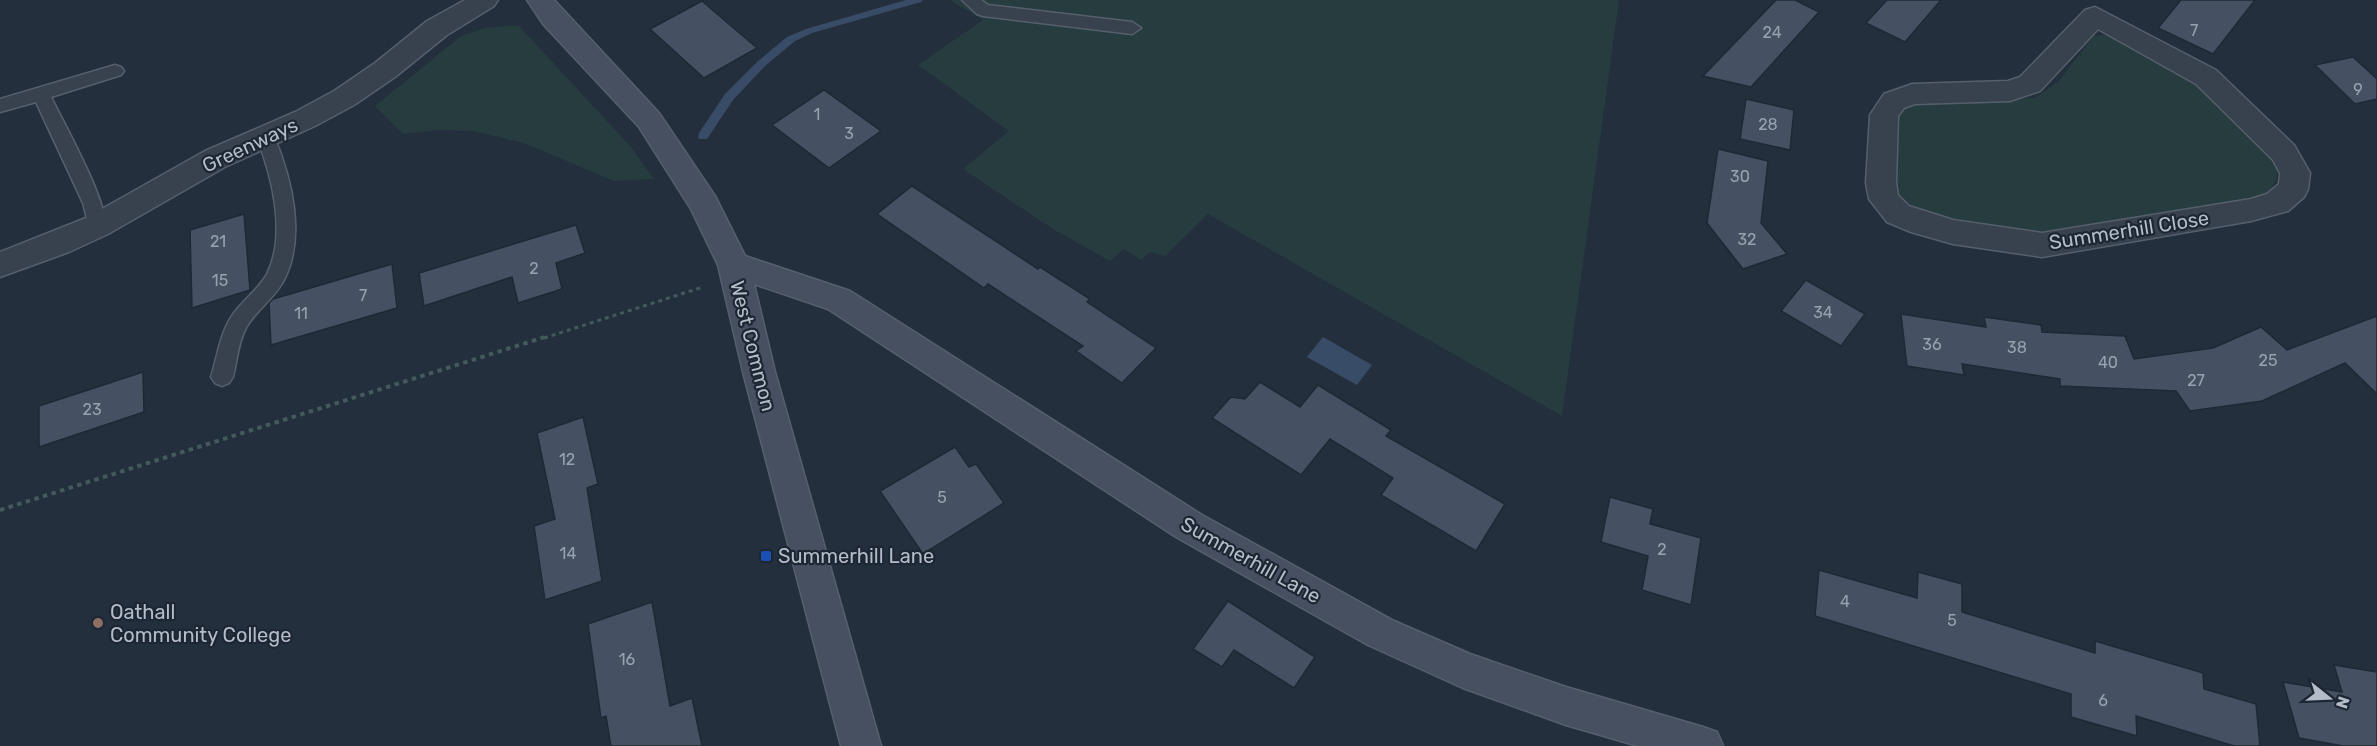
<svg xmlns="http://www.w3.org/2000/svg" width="2377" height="746" viewBox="0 0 2377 746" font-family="Rubik,sans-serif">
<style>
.green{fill:#263c3f}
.water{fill:#394c67}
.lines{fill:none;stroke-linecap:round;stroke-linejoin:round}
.stream{fill:#394c67;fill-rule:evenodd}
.building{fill:#455162;stroke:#1f2835;stroke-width:1.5}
.lane-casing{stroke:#565f6c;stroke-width:3}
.street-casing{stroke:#565f6c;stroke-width:3}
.secondary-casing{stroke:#565f6c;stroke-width:3}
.path-far1{stroke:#44595c;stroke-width:3;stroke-dasharray:4 4;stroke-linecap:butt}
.path{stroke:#44595c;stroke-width:4;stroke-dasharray:4.5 4.5;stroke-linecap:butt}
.lane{fill:#38414e;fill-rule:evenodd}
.street{fill:#38414e;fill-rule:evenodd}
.secondary{fill:#465061;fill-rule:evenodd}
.transit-dot{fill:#1a4fb4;stroke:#1d2633;stroke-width:2}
.education-dot{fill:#8d6e63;stroke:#1d2633;stroke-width:2}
.labels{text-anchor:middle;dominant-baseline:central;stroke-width:4.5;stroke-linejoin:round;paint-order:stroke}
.number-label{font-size:16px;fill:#98a1af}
.street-label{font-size:20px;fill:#b4bcc9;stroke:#1d2633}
.poi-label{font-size:20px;fill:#b4bcc9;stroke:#1d2633;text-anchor:start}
</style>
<rect width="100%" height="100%" fill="#242f3e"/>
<g class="green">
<polygon points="950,0 1619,0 1562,416 1208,214 1165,256 1150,252 1141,260 1124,249 1110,261 1056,231 963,169 1009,131 918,65 983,20"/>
<polygon points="507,26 519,26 631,147 654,179 614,181 524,143 474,131 438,130 403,134 375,106 461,36 484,28"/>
<path d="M2111 34 2192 77 2276 161C2279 178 2276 186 2262 196L2050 235 1925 217 1901 196 1892 180 1894 120 1901 109 1912 102 2035 98 2059 81 2093 36Z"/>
</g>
<polygon class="water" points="1323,337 1372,365 1357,385 1307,357"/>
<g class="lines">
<polygon class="stream" points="906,0 923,0 921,2 812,33 795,41 765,66 733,100 707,139 699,139 698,136 699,133 725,94 757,62 787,37 806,29"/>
</g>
<g class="building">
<polygon points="1776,0 1795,0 1819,12 1751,87 1703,76"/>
<polygon points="1887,0 1941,0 1905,42 1866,23"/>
<polygon points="2181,0 2255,0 2213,54 2158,28"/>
<polygon points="702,1 757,48 704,78 650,29"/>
<polygon points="2353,57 2377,79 2377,99 2355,104 2315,65"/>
<polygon points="824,90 881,131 829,168 772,125"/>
<polygon points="1746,99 1794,110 1790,150 1740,139"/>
<polygon points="1718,149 1768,161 1761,223 1787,254 1743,269 1707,223"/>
<polygon points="912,186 1038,269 1040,267 1090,299 1087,302 1156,348 1122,383 1076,351 1083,346 988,284 984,288 877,214"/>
<polygon points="244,214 250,290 192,308 190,230"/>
<polygon points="576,225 585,253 556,263 562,289 518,303 512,277 424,306 419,273"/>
<polygon points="392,264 397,308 271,345 269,303 273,299"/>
<polygon points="1806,280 1865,314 1841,346 1781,311"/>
<polygon points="1901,314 1986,327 1984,317 2041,325 2042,332 2125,336 2134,359 2213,348 2261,327 2287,350 2377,316 2377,394 2345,363 2262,401 2190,411 2176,391 2060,386 2060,379 1962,364 1964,375 1907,366"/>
<polygon points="143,372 144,412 39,447 39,406"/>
<polygon points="1260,382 1300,407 1318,385 1391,430 1386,436 1505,504 1476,551 1381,495 1393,478 1330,439 1301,475 1212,418 1231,397 1245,399"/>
<polygon points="583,417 598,484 587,488 602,581 545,600 534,526 555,519 537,433"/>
<polygon points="955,447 969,467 976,464 1004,503 923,554 880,491"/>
<polygon points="1610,497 1653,509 1650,524 1701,538 1691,605 1642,590 1648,556 1601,542"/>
<polygon points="1819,570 1917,598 1918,572 1962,584 1962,612 2095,653 2095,641 2203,673 2204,689 2256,704 2260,746 2234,746 2136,716 2137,736 2071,717 2071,694 1815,616"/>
<polygon points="1228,601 1315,657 1294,688 1234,650 1222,667 1193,649"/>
<polygon points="652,602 670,706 692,698 702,746 611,746 606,716 601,718 588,624"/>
<polygon points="2334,665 2377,672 2377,746 2343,746 2299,738 2283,682 2342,692"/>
</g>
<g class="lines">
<g class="lane-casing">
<g id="lane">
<polygon points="962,0 981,0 988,5 1132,22 1141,28 1132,34 983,16 977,14"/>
<path d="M115 65 121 67 124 71 121 75 51 97C62 120 114 212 104 231L97 233 90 231 83 203 36 102 0 112V99Z"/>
<path d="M265 129 272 131 274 136C292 179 306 237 284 280 274 299 256 310 246 328 238 342 237 361 233 377L229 383 222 386 215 383 211 377C218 355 220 332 234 313 244 299 259 289 267 274 287 234 272 175 256 136L258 131Z"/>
</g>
</g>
<g class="street-casing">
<g id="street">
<polygon points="465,0 498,0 494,6 447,35 395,77 354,105 315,126 225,167 108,234 69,252 0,277 0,252 86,218 205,151 295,112 334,91 375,63 427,21"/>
<path d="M2095 7 2216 70 2294 145 2310 173 2308 189 2304 197 2288 211 2251 221 2042 257 1953 244 1911 232 1887 222 1869 199 1866 183 1870 115 1884 94 1912 84 2008 81 2020 77 2085 10ZM2098 29 2196 84 2273 160 2280 173 2279 184 2267 194 2251 199 2042 233 1953 220 1909 206 1898 195 1896 183 1898 116 1904 108 1915 104 2010 101 2040 91Z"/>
</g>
</g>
<g class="secondary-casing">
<polygon id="secondary" points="527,0 554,0 659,113 715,196 745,256 850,291 1202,515 1394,621 1470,654 1566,687 1703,727 1717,732 1723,746 1638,746 1566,725 1463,688 1368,645 1176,537 828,309 754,284 775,372 881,746 841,746 743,372 718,265 691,209 639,127 543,24"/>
</g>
<polyline class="path-far1" points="544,338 703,287"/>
<polyline class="path" points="0,510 548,336"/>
<use href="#lane" class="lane"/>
<use href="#street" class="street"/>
<use href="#secondary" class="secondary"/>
</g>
<rect class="transit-dot" x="760" y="550" width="12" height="12" rx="3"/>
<circle class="education-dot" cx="98" cy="623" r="6"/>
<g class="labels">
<g class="number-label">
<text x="2194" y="30">7</text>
<text x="1772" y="32">24</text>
<text x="2358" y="89">9</text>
<text x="817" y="114">1</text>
<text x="1768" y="124">28</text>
<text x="849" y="133">3</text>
<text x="1740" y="176">30</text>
<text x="1747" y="239">32</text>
<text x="218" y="241">21</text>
<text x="534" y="268">2</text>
<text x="220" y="280">15</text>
<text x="363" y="295">7</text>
<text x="1823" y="312">34</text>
<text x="301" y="313">11</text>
<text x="1932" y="344">36</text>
<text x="2017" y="347">38</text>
<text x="2268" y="360">25</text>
<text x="2108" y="362">40</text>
<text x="2196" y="380">27</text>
<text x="92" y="409">23</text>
<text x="567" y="459">12</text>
<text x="942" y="497">5</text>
<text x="1662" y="549">2</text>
<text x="568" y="553">14</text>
<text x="1845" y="601">4</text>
<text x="1952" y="620">5</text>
<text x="627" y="659">16</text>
<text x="2103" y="700">6</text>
</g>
<g class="street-label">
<text transform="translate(250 145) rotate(-25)">Greenways</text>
<text transform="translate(2129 230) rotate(-9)">Summerhill Close</text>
<text transform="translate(753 346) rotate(76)">West Common</text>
<text transform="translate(1251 560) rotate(29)">Summerhill Lane</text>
</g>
<g class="poi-label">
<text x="778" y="556">Summerhill Lane</text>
<text x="110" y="612">Oathall<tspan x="110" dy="23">Community College</tspan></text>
</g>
</g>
<g transform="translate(2329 698) rotate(108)" stroke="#1d2633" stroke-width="4.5" paint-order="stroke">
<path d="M0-4.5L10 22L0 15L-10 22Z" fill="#b4bcc9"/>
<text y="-9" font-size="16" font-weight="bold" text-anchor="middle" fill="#b4bcc9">N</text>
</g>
</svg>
